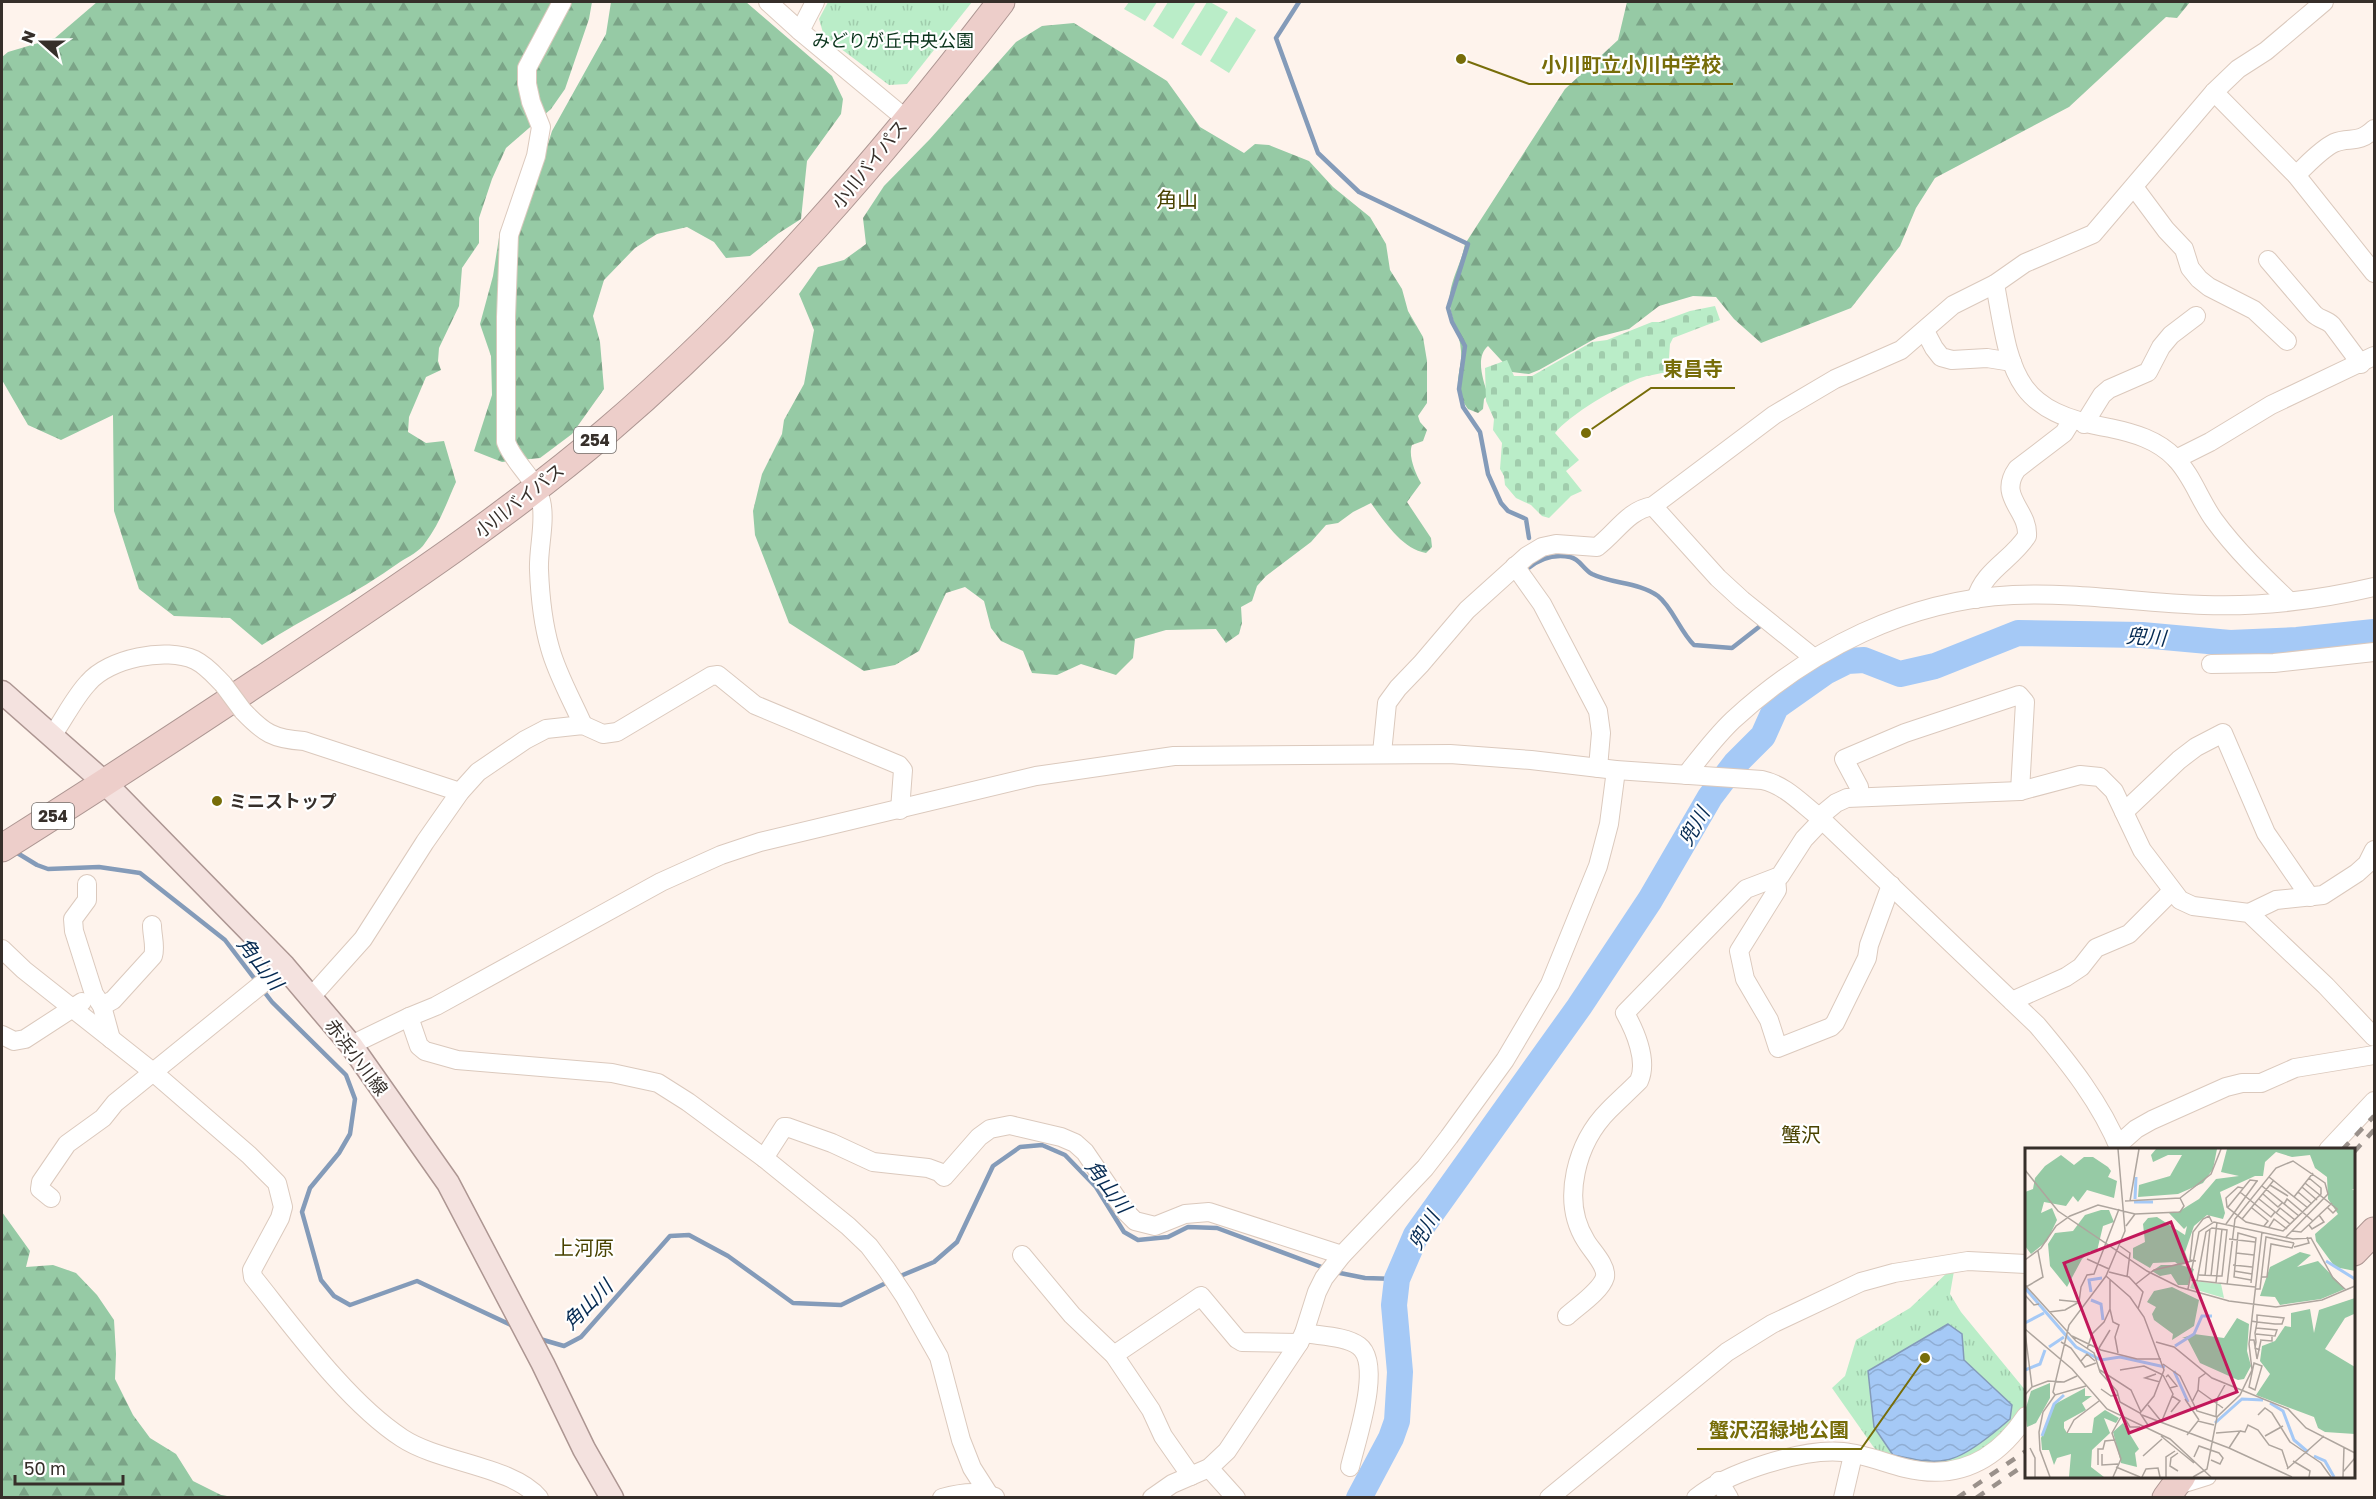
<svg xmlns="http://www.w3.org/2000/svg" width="2376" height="1499" viewBox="0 0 2376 1499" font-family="'Golos Text','Noto Sans JP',sans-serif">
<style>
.grass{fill:url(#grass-tufts)}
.forest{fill:url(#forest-firs)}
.cemetery{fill:url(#cemetery-stones)}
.pitch{fill:#baedc8}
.water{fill:url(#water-waves);stroke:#849bb9;stroke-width:1.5}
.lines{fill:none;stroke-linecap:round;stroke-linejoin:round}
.stream{stroke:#849bb9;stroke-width:4.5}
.river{stroke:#a5c9f6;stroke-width:26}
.minor-casing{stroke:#dbc9bd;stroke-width:20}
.major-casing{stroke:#ad9692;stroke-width:25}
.highway-casing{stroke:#ad9692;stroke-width:29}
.minor{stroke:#fff;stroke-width:18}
.major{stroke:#f4e2df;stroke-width:22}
.highway{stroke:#edceca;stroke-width:27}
.rail{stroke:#9a918b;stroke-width:4.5;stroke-dasharray:10 10;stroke-linecap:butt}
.minor-bridge-casing{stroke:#dbc9bd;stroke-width:20;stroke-linecap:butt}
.minor-bridge{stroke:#fff;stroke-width:18}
.poi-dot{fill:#776d09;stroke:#fff;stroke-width:2}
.labels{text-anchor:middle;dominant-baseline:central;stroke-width:4.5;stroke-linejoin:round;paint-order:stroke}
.shield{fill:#fff;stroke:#726d6a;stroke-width:1.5}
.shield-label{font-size:16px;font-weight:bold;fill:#362f2a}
.park-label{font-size:18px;fill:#09331b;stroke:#fff}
.street-label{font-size:18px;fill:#362f2a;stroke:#fff}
.poi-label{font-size:18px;font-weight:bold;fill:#362f2a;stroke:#fff;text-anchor:start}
.water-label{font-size:20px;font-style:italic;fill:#052a52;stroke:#fff}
.neighbourhood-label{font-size:20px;fill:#494200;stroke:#fff}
.quarter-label{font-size:21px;fill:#494200;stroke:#fff}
.inset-river{fill:none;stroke:#a5c9f6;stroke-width:3}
.inset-road{fill:none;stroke:#aea59e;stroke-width:1.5}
.view{fill:#c2185b;fill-opacity:0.15;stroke:#c2185b;stroke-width:3}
.inset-edge{fill:none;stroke:#362f2a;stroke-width:3}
.leader{fill:none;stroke:#776d09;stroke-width:2}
.callout-dot{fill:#776d09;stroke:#fff;stroke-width:2}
.callout-label{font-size:20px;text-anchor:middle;font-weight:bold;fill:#776d09;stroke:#fff;stroke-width:4.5;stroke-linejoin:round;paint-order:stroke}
</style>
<defs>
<pattern id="grass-tufts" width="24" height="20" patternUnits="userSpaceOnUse" patternTransform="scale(1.5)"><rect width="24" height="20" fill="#baedc8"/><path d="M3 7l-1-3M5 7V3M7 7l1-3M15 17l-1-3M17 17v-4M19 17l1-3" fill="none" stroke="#a0ccac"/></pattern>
<pattern id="forest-firs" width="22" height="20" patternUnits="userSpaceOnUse" patternTransform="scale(1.5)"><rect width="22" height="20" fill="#96caa5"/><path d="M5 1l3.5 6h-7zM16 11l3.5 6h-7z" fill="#7ba487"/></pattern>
<pattern id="cemetery-stones" width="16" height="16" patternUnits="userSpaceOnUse" patternTransform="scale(1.5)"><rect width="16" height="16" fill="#baedc8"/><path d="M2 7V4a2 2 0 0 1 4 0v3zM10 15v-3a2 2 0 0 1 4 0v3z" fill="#a0ccac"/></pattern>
<pattern id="water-waves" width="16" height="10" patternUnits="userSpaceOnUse" patternTransform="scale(1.5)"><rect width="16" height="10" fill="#a5c9f6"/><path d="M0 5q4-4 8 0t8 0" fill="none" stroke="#8fadd3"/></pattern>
</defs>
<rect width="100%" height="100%" fill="#fef3ec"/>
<g class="grass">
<polygon points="828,2 972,2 907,84 889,85 824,36 819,19"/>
<polygon points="1949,1271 1954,1271 1950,1294 1961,1312 2026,1391 2026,1408 1991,1447 1947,1467 1909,1463 1877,1452 1832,1388 1845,1376 1856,1340 1910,1308"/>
</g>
<g class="forest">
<path d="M97 2H592L589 19 565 89 551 109 506 148 492 179 479 218V243L462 268 459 306 439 348 438 361 441 370 426 377 409 417 408 432 426 443 444 441 456 482C447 502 439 525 425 543 420 551 408 557 400 562 356 594 307 616 262 645L230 618 174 616 139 589 114 511 113 415 61 440 28 425 2 380V57L8 52 55 38Z"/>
<polygon points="611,2 746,2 832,76 843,99 841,114 807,161 801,219 779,233 750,256 726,258 714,242 687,227 657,234 635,248 604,280 593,316 600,342 604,389 572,434 540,458 502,462 474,451 492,395 491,356 480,324 493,276 500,231 545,153 552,131 606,34"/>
<path d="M1627 2H2190L2177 18 2166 17 2069 107 1935 178 1916 208 1900 246 1851 308 1761 343 1734 319 1716 297 1693 296 1659 306 1629 329 1598 337 1539 370 1529 374 1512 372 1488 346C1475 357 1483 380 1488 395L1484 399 1483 409 1478 413 1468 409C1464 403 1458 395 1458 388 1457 376 1462 364 1461 351 1460 331 1447 314 1450 293 1453 275 1462 261 1465 244L1565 89 1618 40Z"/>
<path d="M1074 23 1167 81 1200 127 1244 153 1255 144 1269 145 1309 161 1333 187 1370 217 1386 244 1390 270 1402 289 1408 311 1423 337 1427 361V403L1418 416 1420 422 1427 430 1423 441 1412 445C1408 455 1415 473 1421 483L1407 502 1431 538 1432 547 1426 553C1402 549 1384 521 1371 503L1353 512 1338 523 1326 525 1311 542 1266 576 1257 586 1252 601 1241 607 1242 623 1239 634 1226 643 1216 629 1166 630 1135 639 1133 658 1116 675 1081 664 1057 675 1032 673 1023 651 1001 641 991 628 984 601 965 587 946 593 919 651 895 665 864 671 789 623 755 535 753 511 762 474 782 434 784 420 804 384 814 330 799 294 818 267 844 260 866 244 863 218 884 186 930 139 1016 42 1042 26Z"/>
<polygon points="2,1212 30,1251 26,1267 53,1265 76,1273 97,1295 114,1320 116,1354 115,1379 133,1415 150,1438 176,1454 193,1481 221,1495 233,1497 2,1497"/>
</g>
<path class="cemetery" d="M1715 306 1720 320 1673 338 1670 344 1668 372C1658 374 1649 375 1640 378 1618 386 1569 415 1555 433L1579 460 1566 471 1582 491 1571 496 1549 518 1542 516 1531 505 1516 498 1505 485 1504 476 1500 469 1502 443 1493 430 1494 419 1486 401 1485 368 1507 360 1514 376H1532L1592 342 1607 340 1652 322H1660L1690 311Z"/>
<g class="pitch">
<polygon points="1129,2 1157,2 1145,21 1124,9"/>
<polygon points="1168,2 1196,2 1173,39 1153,26"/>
<polygon points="1207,2 1210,2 1228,12 1201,56 1181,44"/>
<polygon points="1236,17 1256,30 1229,73 1210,61"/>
</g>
<path class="water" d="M1948 1324 1962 1334 1964 1360 2012 1405 2010 1419C1995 1432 1966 1457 1946 1460 1929 1464 1910 1458 1893 1455L1874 1427 1868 1371Z"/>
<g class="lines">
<g class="stream">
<polyline points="1299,2 1276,38 1318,153 1359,192 1468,244 1448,308 1452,322 1465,346 1459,389 1463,407 1480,432 1488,474 1501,503 1508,511 1526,519 1529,538"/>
<path d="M1527 569C1539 559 1554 554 1570 557 1580 559 1583 569 1592 574 1612 584 1639 582 1658 596 1672 607 1680 631 1694 645L1732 648 1764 623"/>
<polyline points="14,851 37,865 48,869 99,867 140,873 225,940 257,982"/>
<polyline points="262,989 272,1002 346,1075 355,1099 350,1134 339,1153 310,1188 302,1212 321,1280 334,1296 350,1305 417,1281 513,1326"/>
<polyline points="1335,1272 1365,1278 1397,1279"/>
<polyline points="898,1277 934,1262 957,1242 993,1166 1020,1147 1042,1145 1065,1155 1096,1187 1124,1232 1138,1240 1168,1237 1188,1227 1217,1228 1327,1269"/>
<polyline points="540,1339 564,1346 581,1337 670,1236 689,1235 728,1256 793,1303 841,1305 888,1282"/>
</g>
<polyline class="river" points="1359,1498 1391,1438 1397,1421 1400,1372 1394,1305 1397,1279 1416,1235 1579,1007 1650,900 1710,797 1735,764 1763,736 1776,707 1827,671 1847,661 1864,660 1900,674 1935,666 2018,633 2142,635 2230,643 2297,640 2374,632"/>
<g class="minor-casing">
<g id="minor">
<path d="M562 2 527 68V84L531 102 541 127 536 156 509 235 506 317V442C514 464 535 477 541 501 546 521 538 549 539 570 540 595 543 624 550 648 557 674 572 700 583 725"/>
<polyline points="768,2 800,31 906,119"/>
<polyline points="800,31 815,2"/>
<polyline points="2214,92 2296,175 2374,273"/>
<path d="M2296 175C2308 164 2320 150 2334 143 2350 136 2357 145 2374 129"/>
<polyline points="2134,187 2166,230 2184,249 2190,268 2199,279 2209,287 2254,310 2287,341"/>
<path d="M2268 260 2314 314C2320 320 2326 319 2332 325L2361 364"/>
<path d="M1995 284C2011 372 2011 411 2110 428 2134 433 2158 440 2175 458 2192 475 2200 501 2214 520 2236 550 2263 576 2289 601"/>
<polyline points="1925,331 1934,348 1941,357 1952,360 1987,358 2012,362"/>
<polyline points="2084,424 2102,395 2109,389 2148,372 2161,347 2171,335 2196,316"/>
<polyline points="2176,459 2210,442 2271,405 2374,356"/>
<polyline points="1653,506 1718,578 1742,600 1814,658"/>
<polyline points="1515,566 1542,604 1598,711 1601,733 1598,768"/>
<path d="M1976 599C1984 570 2012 560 2027 536 2029 510 1997 497 2017 469L2064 433 2072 420"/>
<polyline points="2211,664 2274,663 2374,652"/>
<path d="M243 711C264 733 273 739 304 741L460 792"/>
<path d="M52 736C64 719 74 698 88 683 109 658 166 647 195 660 207 666 214 675 223 684"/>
<path d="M1382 753 1387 703 1398 688 1421 664 1467 610 1527 556 1542 547 1556 544 1597 547C1617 532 1628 510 1653 506L1774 415 1835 379 1901 350 1953 305 1995 284 2025 263 2093 234 2214 92 2238 69 2266 51 2324 2"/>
<path d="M1686 775C1701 756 1716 736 1733 720 1810 649 1908 600 2013 595 2077 592 2140 603 2204 605 2261 607 2319 600 2374 587"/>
<polyline points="1860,797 1859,787 1844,759 1905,733 2019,695 2025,702 2020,791"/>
<polyline points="2124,812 2179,760 2196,747 2223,733 2266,833 2310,897"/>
<polyline points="1819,817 1836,803 1847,798 2020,791 2080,775 2100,777 2114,791 2142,850 2180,900 2193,906 2249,913 2326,986 2374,1037"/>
<polyline points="1776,878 1777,890 1739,951 1745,979 1769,1020 1778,1048 1831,1027 1835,1023 1867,958 1869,945 1891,885"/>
<polyline points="87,884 87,900 73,919 74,931 94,994 102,1006 111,1039"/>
<polyline points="2249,913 2276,900 2323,895 2357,873 2367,864 2374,850"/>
<path d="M2 949 24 970 153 1072 249 1155 277 1183 283 1207 280 1218 252 1270 253 1277C294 1328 347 1402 402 1438 440 1463 512 1466 539 1498"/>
<polyline points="311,997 363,939 425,842 460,792 478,772 525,740 546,729 583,725 603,734 617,732 711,676 718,675 755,705 899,765 903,770 900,810"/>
<polyline points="2012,1001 2066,977 2081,967 2096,948 2129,934 2172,891"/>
<path d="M102 1006 113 1000 153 956C156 946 152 936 152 925"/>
<polyline points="409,1017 419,1046 425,1051 457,1060 612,1073 658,1083 688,1102 764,1158 848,1226 869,1246 887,1270 905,1297 939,1357 961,1440 972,1468 988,1493"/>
<polyline points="2,1035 14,1041 25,1039 82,1002"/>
<path d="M351 1045 409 1017 436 1006 661 882 721 855 760 842 1036 776 1174 756 1450 754 1531 760 1616 770 1762 780C1785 785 1801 803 1819 817L2037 1025C2069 1063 2101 1103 2120 1150"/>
<polyline points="2118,1145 2136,1129 2152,1120 2226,1087 2242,1083 2261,1083 2295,1068 2374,1055"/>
<polyline points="2328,1150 2374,1101"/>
<polyline points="764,1158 784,1127 787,1127 832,1143 873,1162 928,1168 939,1172 944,1177 979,1137 990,1129 1010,1125 1061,1137 1075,1143 1085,1152 1126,1212 1135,1221 1155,1226 1185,1214 1209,1212 1342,1255"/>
<polyline points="51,1198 40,1189 41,1182 67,1144 103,1118 115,1103 284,966"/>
<polyline points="1022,1255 1072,1315 1114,1355 1151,1410 1163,1436 1191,1476"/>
<path d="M1567 1316C1578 1306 1601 1291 1605 1277 1607 1265 1591 1250 1586 1241 1560 1200 1577 1142 1609 1110 1619 1100 1629 1091 1639 1081 1648 1061 1635 1031 1625 1013L1746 889 1780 876 1804 839 1822 820"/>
<path d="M1304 1333C1320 1336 1346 1336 1359 1346 1383 1364 1356 1441 1350 1467"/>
<polyline points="1114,1355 1201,1296 1237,1339 1242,1342 1299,1343"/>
<polyline points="1209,1468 1236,1498"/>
<polyline points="1719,1481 1729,1498"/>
<polyline points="2175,1486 2207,1476"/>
<path d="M942 1498C959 1493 979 1490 995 1497"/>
<polyline points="1152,1498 1172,1484 1209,1468 1227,1451 1299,1343 1304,1333 1317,1292 1324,1278 1342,1255 1425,1168 1449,1137 1505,1060 1550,984 1598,866 1609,824 1616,770"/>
<polyline points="1549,1498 1727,1352 1772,1324 1861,1282 1894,1273 1968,1261 2026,1264"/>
<path d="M1696 1498C1727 1472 1804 1448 1843 1452 1864 1454 1885 1463 1905 1468 1958 1481 1997 1460 2026 1416"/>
<polyline points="1843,1498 1853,1455"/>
</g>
</g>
<g class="major-casing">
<polyline id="major" points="2,692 105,783 284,966 351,1045 448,1183 543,1364 584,1449 612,1498"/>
</g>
<g class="highway-casing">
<g id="highway">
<path d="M2 848C99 787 195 724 291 660 399 588 508 515 607 431 756 304 883 156 1001 2"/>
<polyline points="2354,1252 2374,1231"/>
<polyline points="2166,1498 2182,1476"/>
</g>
</g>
<use href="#minor" class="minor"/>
<use href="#major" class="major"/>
<use href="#highway" class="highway"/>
<g class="rail">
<polyline points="2342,1150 2374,1116"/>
<polyline points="2354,1152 2374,1130"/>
<polyline points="1957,1498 2026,1451"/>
<polyline points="1976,1498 2026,1464"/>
</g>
<g class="minor-bridge-casing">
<polyline id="minor-bridge" points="223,684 243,711"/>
</g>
<use href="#minor-bridge" class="minor-bridge"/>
</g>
<circle class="poi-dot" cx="217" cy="801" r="6"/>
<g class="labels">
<g class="shield">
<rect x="574" y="427" width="42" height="26" rx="4.5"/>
<rect x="32" y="803" width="42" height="26" rx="4.5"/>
</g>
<g class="shield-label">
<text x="595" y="440">254</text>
<text x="53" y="816">254</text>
</g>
<g class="park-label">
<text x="893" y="40">みどりが丘中央公園</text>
</g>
<g class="street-label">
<text transform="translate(869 164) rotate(-51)">小川バイパス</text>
<text transform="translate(519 500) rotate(-38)">小川バイパス</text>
<text transform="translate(357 1057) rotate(53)">赤浜小川線</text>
</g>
<g class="poi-label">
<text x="229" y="801">ミニストップ</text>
</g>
<g class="water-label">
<text transform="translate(2146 636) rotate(4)">兜川</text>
<text transform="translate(1693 826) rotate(-60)">兜川</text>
<text transform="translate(261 963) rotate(52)">角山川</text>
<text transform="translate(1109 1186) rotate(53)">角山川</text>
<text transform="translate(1423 1230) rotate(-59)">兜川</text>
<text transform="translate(587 1304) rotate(-45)">角山川</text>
</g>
<g class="neighbourhood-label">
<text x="1801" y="1134">蟹沢</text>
<text x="584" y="1247">上河原</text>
</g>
<g class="quarter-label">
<text x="1177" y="199">角山</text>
</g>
</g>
<g transform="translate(2025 1148)">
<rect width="330" height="330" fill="#fef3ec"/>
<path d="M168 133 196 136 199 150 165 140Z" fill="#baedc8"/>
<path d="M131 1H192L188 21 178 35 153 46 113 49 114 37 145 28 157 7H143L128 14 126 7ZM202 1H330V41H327L330 43V123L310 119 291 93 290 86 313 66 303 51 302 29 290 20 285 7 267 9 251 4 240 14 238 28H230L195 44 200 65 198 71 182 67 169 78 160 104 164 115 156 117 169 121 163 137H153L146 126 135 128 127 123 136 117H154L150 114 128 115 125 120 108 110V100L120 94 118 76 123 70 132 69 160 87 162 78 159 81 144 65 153 64 174 51 191 31 214 28 196 24ZM36 7 49 17 59 9H68L83 19 86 23 83 29 92 33 89 50 62 42 53 54 48 48 41 58 19 54 16 65 27 60 32 72 22 93 6 106 0 98V44L8 41 10 30 20 18ZM76 62H84L89 74 78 78 72 103H65L57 111 42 139 25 118 23 96 30 85 48 83 60 67ZM275 104 286 107 272 119 293 113 320 141 296 151 255 157 250 149 235 148 245 119ZM147 139 174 152 169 178 147 192 148 186 129 172 127 166 131 159 122 154 129 143ZM330 150 329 166 320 170 300 201 330 219V286L300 284 293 280 289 269 231 247 245 226 235 213 237 198 250 193 260 178 266 179V165L285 161 289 185 294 162ZM212 170 224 176 222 203 226 218 219 231 213 232 175 215 162 190H157L169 186 199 190ZM25 235V250L11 275 2 279 0 263 6 243ZM60 240V248H67L57 255 61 262 39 274V280L42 285H67L69 270 80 262 94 270 91 275 79 270 85 285 67 302 66 319 79 329H44L46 306 32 310 29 317 24 302H17L16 290 30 256ZM98 275 114 301 110 305 112 319 96 315 88 284Z" fill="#96caa5"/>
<path class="inset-river" d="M110 51 111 29M109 54H128M301 113 330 131M0 140 51 199 76 212 95 209 140 219M66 144 64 132 77 130M66 152 76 156 78 172M0 175 19 165M150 198 169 186 177 168H187M24 199 39 189M0 222 15 216 20 202M149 223 163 254M245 255 258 263 269 292 283 304M190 275 217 251 238 252M17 288 29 256 39 247M289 308 300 313 309 329"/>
<path class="inset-road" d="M0 22 33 63 122 123 154 139 204 153 251 159 297 152 330 138M244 29 283 60M280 35 312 61 308 65 302 59M245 37 263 48M237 38 274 68M277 39 292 52M218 40 213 39 201 50 202 59 221 74 258 83 296 46V40L284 30M215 44 246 69 250 64M273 44 287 56M238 46 253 59 257 55M269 49 288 25M155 50 186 26 196 1M234 51 265 76M100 53 155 50M105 53 114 1M259 56 262 51 288 73M203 59 225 32 233 33M227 60 243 73 239 78M251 65 255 60 270 72M217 71 249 32M201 76 232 33M284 77 287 81 299 74 294 67M101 78 110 66 155 64 159 58 155 50M244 79 249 71 262 81M267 83 276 84 307 55M204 91 230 94M95 98 105 105 102 129M269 99 284 95 282 89M211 105 229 107M62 111 84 121M0 112 16 100 31 78 45 68 73 57 110 66M171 113 165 112 168 84 178 71 184 68 187 74M208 117 227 119M209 123 227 126M84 124 104 129 118 144 113 161M81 128 105 149 119 169 139 222 129 248 115 265M180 128 185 81M186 128 192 74M236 129H242L246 96 267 100 269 95M166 132 230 139M172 133 181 84 187 80 202 82 197 128 174 127M191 135 197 81M226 135 231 90 213 85 209 129 226 132M111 136 129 122 167 113M0 137 51 193 69 205 75 224 92 243 95 254 115 265 123 277M202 137 210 71 251 20 268 13 300 35 303 46 261 89M1 139 18 129 13 103M163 141 174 84 189 74 268 91 286 90 308 130 321 142M230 141H235L241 89 269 95M0 147 9 157 14 156M34 152 54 154M54 154 56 139 62 127 69 126 94 61M85 161 88 174 94 177 90 189 93 205M24 164 40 162 54 154M226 173 232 174 250 176H257L259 170 232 167V174L231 180 230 185 231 194 230 200 235 202M0 181 47 221 82 261 145 291 186 329M0 184 7 239M231 186 250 188 252 182 231 180M47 188 76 202 112 211H136M224 192H229L232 211 236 192M235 192 247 193V187M36 194 46 200 60 219 71 215M131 194 149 199 187 230 263 261 281 280 330 305M74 200 85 182M62 201 67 186 79 174 85 161V131M56 213 62 206 70 213M229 215 237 218 230 242 224 239ZM138 216 155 228 172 263 192 269M75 222 106 242 116 264M95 222 119 218 138 227M131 226 120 230 135 234M141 229 143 227 152 238 145 240M61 238 30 247 28 244 44 177 81 128 100 83 93 1M76 241 86 248 93 247M173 242 198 260M0 247 7 239 23 233 39 234 52 228M160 251 174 272M167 254 173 242 174 230 181 225M123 257 136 273M146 264 155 253 147 248M117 267 204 300 267 329M233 267 240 260 247 265 265 294M191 269 192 251 201 235M100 271 105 279H115M136 275 148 246 138 227M215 283 220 284 223 277 233 282 244 297 257 302 263 320M42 285 49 272 74 253M191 285 215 283 204 300M162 287 173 273 189 277M136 288 169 315M240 288 258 278M265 294 296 315 306 329M5 300 10 310V329M153 305 146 310 145 318 153 323M77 306V317L93 316M118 308 137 291M169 309 174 298 194 305 198 310 195 316 186 312M268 313 285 323 284 329M73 317V301H78L80 293 89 292M91 319 115 329M262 321 299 288M318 324 330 310M25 329 15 302 14 284 18 264 30 247M88 329 96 311 87 285 96 269M117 329 121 321 133 320 135 329M141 329V309L150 303M168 329 182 321 192 269 215 247 227 222 224 196 237 84M318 329 319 299"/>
<path class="view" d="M146 74 212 244 104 285 39 115Z"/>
<rect width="330" height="330" class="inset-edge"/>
</g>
<path class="leader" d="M1461 59L1529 84H1733M1586 433L1651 388H1735M1925 1358L1861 1449H1697"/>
<g class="callout-dot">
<circle cx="1461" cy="59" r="6"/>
<circle cx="1586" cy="433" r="6"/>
<circle cx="1925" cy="1358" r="6"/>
</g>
<g class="callout-label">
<text x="1631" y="72">小川町立小川中学校</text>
<text x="1693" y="376">東昌寺</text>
<text x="1779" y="1437">蟹沢沼緑地公園</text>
</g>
<rect width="2376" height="1499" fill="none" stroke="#362f2a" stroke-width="6"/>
<g transform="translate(42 42) rotate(291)" stroke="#ffffff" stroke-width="4.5" paint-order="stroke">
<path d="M0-4.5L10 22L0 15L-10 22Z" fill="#362f2a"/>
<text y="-9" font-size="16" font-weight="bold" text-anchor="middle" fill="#362f2a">N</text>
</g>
<path d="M15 1475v9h108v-9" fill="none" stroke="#362f2a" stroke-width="3"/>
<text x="24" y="1475" font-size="18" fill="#362f2a" stroke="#ffffff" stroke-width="4.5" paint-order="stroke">50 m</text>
</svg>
